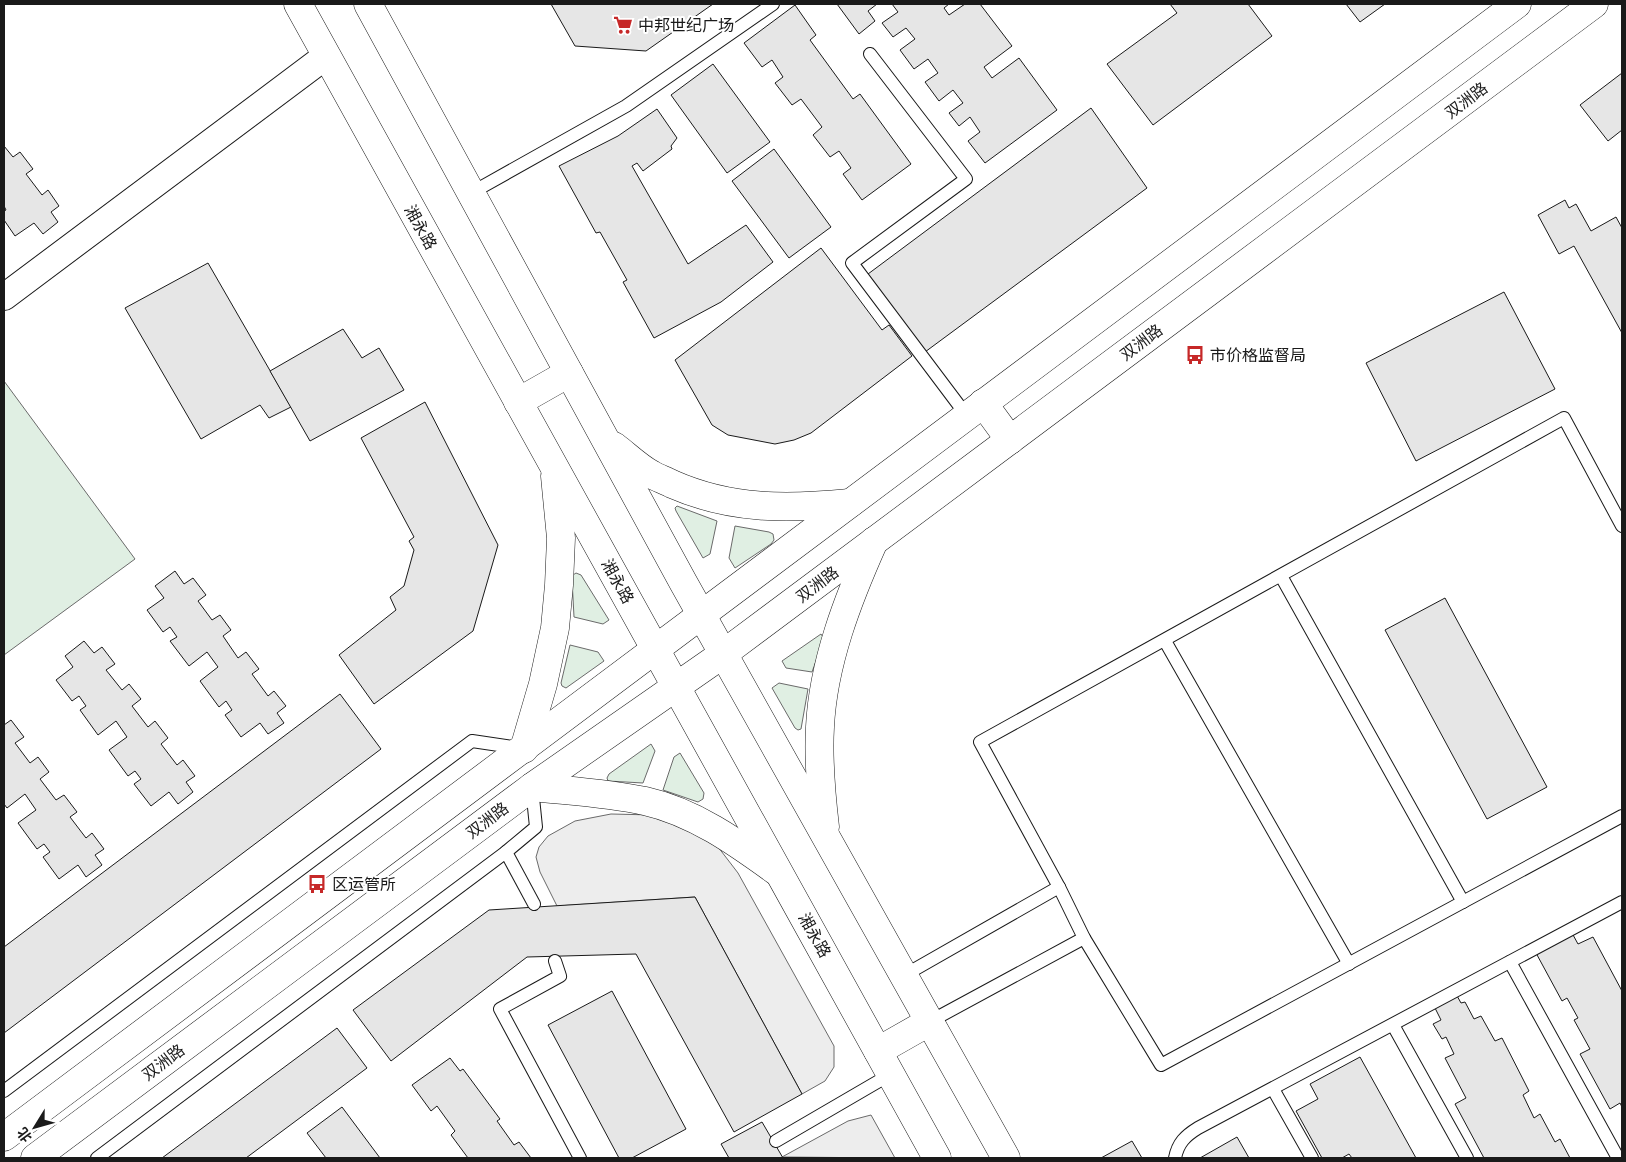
<svg xmlns="http://www.w3.org/2000/svg" width="1626" height="1162" viewBox="0 0 1626 1162" font-family="Lora,'Noto Sans SC',serif">
<style>
.green{fill:#e0efe3;stroke:#6a6a6a}
.parking{fill:#ededed;stroke:#6a6a6a}
.building{fill:#e6e6e6;stroke:#1a1a1a}
.lines{fill:none;stroke-linecap:round;stroke-linejoin:round}
.lane-casing{stroke:#1a1a1a;stroke-width:14}
.street-casing{stroke:#1a1a1a;stroke-width:28}
.secondary-casing{stroke:#1a1a1a;stroke-width:29}
.primary-casing{stroke:#1a1a1a;stroke-width:29}
.lane{stroke:#fff;stroke-width:12}
.street{stroke:#fff;stroke-width:26}
.secondary{stroke:#fff;stroke-width:28}
.primary{stroke:#fff;stroke-width:28}
.labels{text-anchor:middle;dominant-baseline:central;stroke-width:4;stroke-linejoin:round;paint-order:stroke}
.poi-label{font-size:16px;fill:#1a1a1a;stroke:#fff;text-anchor:start}
.street-label{font-size:16px;fill:#1a1a1a;stroke:#fff}
</style>
<rect width="100%" height="100%" fill="#fff"/>
<g class="green">
<polygon points="4,381 135,559 4,655"/>
<polygon points="677,506 717,521 710,554 703,558 676,511 675,508"/>
<polygon points="735,526 769,532 773,534 774,540 771,544 735,568 729,558"/>
<polygon points="576,573 581,575 609,620 603,624 574,617 572,579 573,575"/>
<polygon points="821,634 824,639 812,672 786,668 782,661"/>
<polygon points="570,645 598,652 604,661 566,688 562,686 561,683"/>
<polygon points="779,683 808,689 801,729 798,730 795,728 772,688"/>
<polygon points="651,744 655,751 643,783 608,781 607,778 609,774"/>
<polygon points="680,753 704,793 703,799 698,802 663,790 674,757"/>
</g>
<g class="parking">
<polygon points="611,814 654,815 715,843 738,873 834,1046 834,1067 825,1081 802,1094 695,897 557,906 540,872 536,857 539,847 548,836 575,821"/>
<polygon points="871,1115 895,1158 782,1157 848,1121"/>
</g>
<g class="building">
<polygon points="551,4 713,4 646,51 575,46"/>
<polygon points="837,4 877,4 868,11 875,21 859,34"/>
<polygon points="892,4 949,4 944,8 949,15 965,4 980,4 1012,46 984,67 992,78 1019,58 1057,110 985,163 968,141 980,132 970,117 959,126 949,113 963,103 953,90 939,101 925,82 938,73 928,59 914,69 900,50 915,39 906,28 893,37 882,23 898,12"/>
<polygon points="1170,4 1248,4 1272,36 1153,125 1107,64 1177,13"/>
<polygon points="1346,4 1385,4 1360,22"/>
<polygon points="795,5 816,35 810,40 853,99 860,94 911,164 862,200 843,174 851,168 839,151 830,157 813,135 822,127 801,99 792,105 775,83 783,77 772,60 762,67 744,43"/>
<polygon points="713,64 770,142 727,173 671,95"/>
<polygon points="1622,73 1622,130 1608,141 1580,105"/>
<polygon points="1091,108 1147,188 925,352 868,274"/>
<polygon points="657,109 677,138 671,146 672,149 643,171 637,163 632,166 688,264 746,225 773,262 721,302 654,338 623,282 627,280 600,232 596,233 559,166 618,136"/>
<polygon points="4,146 13,157 20,152 33,169 26,174 42,195 48,190 59,206 51,212 58,222 43,234 34,223 15,236 4,220 4,211 6,210 4,206"/>
<polygon points="774,149 831,227 789,258 732,181"/>
<polygon points="1565,200 1569,208 1576,204 1591,231 1616,217 1622,228 1622,333 1574,246 1559,254 1538,215"/>
<polygon points="821,248 882,330 889,325 912,356 811,433 794,440 775,444 728,435 712,425 675,360"/>
<polygon points="208,263 291,407 269,418 260,405 201,439 125,308"/>
<polygon points="1504,292 1555,389 1416,461 1366,363"/>
<polygon points="343,329 362,358 379,348 404,390 310,441 270,371"/>
<polygon points="425,402 498,545 473,631 374,704 339,655 396,610 390,597 404,586 414,550 409,541 414,537 361,438"/>
<polygon points="175,571 184,584 193,578 206,595 198,601 212,620 220,615 231,630 223,636 238,658 246,652 259,669 252,674 268,696 274,691 286,706 277,713 284,723 268,734 260,723 241,737 225,715 232,710 226,701 219,707 200,681 218,667 207,652 189,666 170,641 177,637 170,627 163,632 147,610 164,598 155,586"/>
<polygon points="1445,598 1547,787 1487,819 1385,630"/>
<polygon points="84,641 94,653 102,647 115,664 106,670 122,690 129,684 141,699 132,706 148,727 155,721 168,738 161,744 177,765 183,760 195,776 186,782 193,792 178,804 169,792 151,806 134,784 141,779 135,771 128,776 109,750 127,737 116,721 98,735 80,710 86,706 79,696 72,701 56,680 73,667 65,656"/>
<polygon points="340,694 381,749 4,1033 4,947"/>
<polygon points="11,720 24,737 15,743 30,763 38,757 49,772 40,779 56,800 64,795 77,812 70,817 86,838 92,833 104,849 95,855 102,865 86,877 78,865 59,879 43,857 50,852 44,844 37,849 18,823 36,810 25,794 7,808 4,804 4,725"/>
<polygon points="695,897 802,1094 734,1132 636,954 527,957 391,1061 353,1010 489,910"/>
<polygon points="1572,933 1578,944 1593,937 1622,991 1622,1107 1620,1103 1610,1109 1580,1054 1590,1049 1574,1020 1578,1018 1567,998 1562,1001 1536,953"/>
<polygon points="612,991 686,1129 632,1158 619,1158 548,1025"/>
<polygon points="1456,994 1461,1003 1465,1002 1474,1019 1481,1016 1495,1041 1502,1038 1529,1091 1523,1095 1534,1118 1540,1114 1555,1142 1560,1139 1570,1158 1484,1158 1455,1104 1466,1098 1445,1058 1454,1054 1446,1037 1442,1039 1433,1024 1441,1020 1434,1006"/>
<polygon points="337,1028 367,1068 246,1158 162,1158"/>
<polygon points="1360,1057 1416,1158 1352,1158 1349,1154 1342,1158 1322,1158 1296,1111 1318,1099 1310,1084"/>
<polygon points="450,1058 460,1071 463,1069 500,1119 497,1121 514,1145 519,1142 531,1158 468,1158 451,1135 455,1131 437,1106 431,1111 412,1085"/>
<polygon points="342,1107 380,1158 326,1158 307,1133"/>
<polygon points="762,1122 783,1158 729,1158 721,1144"/>
<polygon points="1237,1137 1249,1158 1200,1158"/>
<polygon points="1132,1141 1142,1158 1101,1158"/>
</g>
<g class="lines">
<g class="lane-casing">
<g id="lane">
<polyline points="870,54 966,179 852,263 967,416"/>
<polyline points="471,193 626,106 773,4"/>
<polyline points="1622,526 1564,418 980,742 1059,887 1084,938 1161,1065 1622,816"/>
<polyline points="1281,576 1463,902"/>
<polyline points="1165,641 1349,964"/>
<polyline points="506,852 534,904"/>
<polyline points="555,961 560,976 500,1009 580,1158"/>
<polyline points="1510,962 1618,1158"/>
<polyline points="903,976 1059,887"/>
<polyline points="929,1022 1084,938"/>
<polyline points="1393,1025 1467,1158"/>
<polyline points="1273,1089 1312,1158"/>
<polyline points="4,1091 472,741 519,748"/>
<polyline points="776,1141 891,1074"/>
<polyline points="97,1158 506,852 536,827 532,788"/>
<path d="M1175 1158C1178 1143 1185 1136 1198 1128L1622 902"/>
</g>
</g>
<g class="street-casing">
<polyline id="street" points="4,297 326,56"/>
</g>
<g class="secondary-casing">
<g id="secondary">
<polyline points="983,403 1010,440"/>
<polyline points="4,1137 1517,4"/>
<polyline points="35,1158 532,787 723,654 1594,4"/>
</g>
</g>
<g class="primary-casing">
<g id="primary">
<path d="M298 4C509 390 726 772 937 1158"/>
<polyline points="368,4 683,582 1006,1158"/>
<polyline points="518,402 569,373"/>
<path d="M614 446C626 455 638 467 651 474 657 478 665 480 672 484 731 510 787 509 850 503"/>
<polyline points="524,749 543,684 555,628 559,585 561,538 555,476"/>
<path d="M532 787C569 791 608 793 645 801 694 812 736 842 776 871"/>
<path d="M825 827C821 793 818 761 820 727 823 663 848 599 874 541"/>
<polyline points="878,1051 929,1022"/>
</g>
</g>
<use href="#lane" class="lane"/>
<use href="#street" class="street"/>
<use href="#secondary" class="secondary"/>
<use href="#primary" class="primary"/>
</g>
<defs>
<g id="supermarket-bare" transform="scale(1.5)"><path d="M-6-5.5h2.5l.6 2H6L4.5 2H-2.5L-4.4-4H-6ZM-1.5 3.2a1.3 1.3 0 1 0 .1 0ZM3 3.2a1.3 1.3 0 1 0 .1 0Z" fill="#c62828" stroke="#fff" stroke-width="2.5" paint-order="stroke"/></g>
<g id="bus-bare" transform="scale(1.5)"><path d="M-5-6H5V4H4V6H2V4H-2V6H-4V4H-5ZM-3.5-4V0h7V-4ZM-3.5 1.2v1.5H-2V1.2ZM2 1.2v1.5H3.5V1.2Z" fill="#c62828" stroke="#fff" stroke-width="2.5" paint-order="stroke"/></g>
</defs>
<g fill-rule="evenodd">
<use href="#supermarket-bare" x="623" y="25"/>
<use href="#bus-bare" x="1195" y="355"/>
<use href="#bus-bare" x="317" y="884"/>
</g>
<g class="labels">
<g class="poi-label">
<text x="638" y="25">中邦世纪广场</text>
<text x="1210" y="355">市价格监督局</text>
<text x="332" y="884">区运管所</text>
</g>
<g class="street-label">
<text transform="translate(1466 100) rotate(-37)">双洲路</text>
<text transform="translate(421 227) rotate(61)">湘永路</text>
<text transform="translate(1141 342) rotate(-37)">双洲路</text>
<text transform="translate(618 581) rotate(61)">湘永路</text>
<text transform="translate(817 584) rotate(-37)">双洲路</text>
<text transform="translate(487 820) rotate(-37)">双洲路</text>
<text transform="translate(815 935) rotate(61)">湘永路</text>
<text transform="translate(163 1062) rotate(-37)">双洲路</text>
</g>
</g>
<rect width="1626" height="1162" fill="none" stroke="#1a1a1a" stroke-width="10"/>
<g transform="translate(35 1127) rotate(233)" stroke="#ffffff" stroke-width="4" paint-order="stroke">
<path d="M0-4L9 19L0 12L-9 19Z" fill="#1a1a1a"/>
<text y="-8" font-size="14" font-weight="bold" text-anchor="middle" fill="#1a1a1a">北</text>
</g>
</svg>
